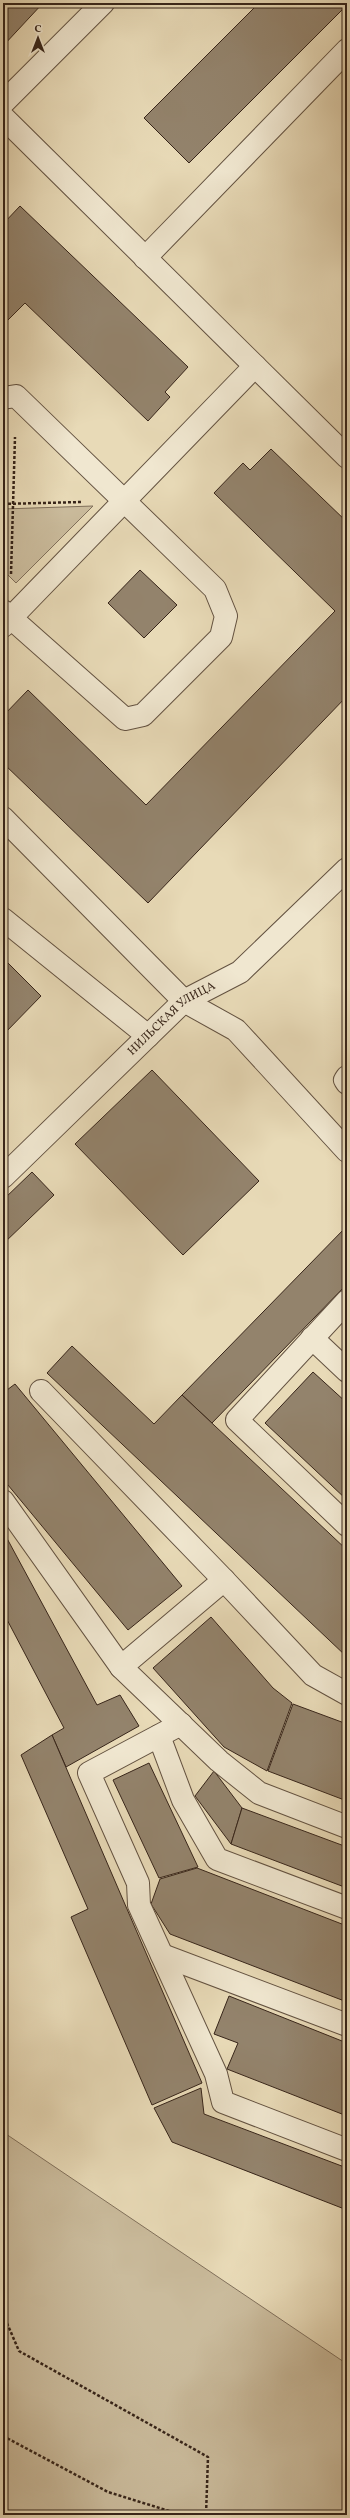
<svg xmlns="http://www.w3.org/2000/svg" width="350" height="2518" viewBox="0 0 350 2518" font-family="Vollkorn,serif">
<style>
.green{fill:#cabb9c;stroke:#80705b}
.building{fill:#93836c;stroke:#37251a}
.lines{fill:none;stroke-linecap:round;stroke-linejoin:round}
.minor-casing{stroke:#635241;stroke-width:24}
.path{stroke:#37251a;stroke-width:2.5;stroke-dasharray:3 2;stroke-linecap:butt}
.minor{stroke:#f0e7d0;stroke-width:22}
.labels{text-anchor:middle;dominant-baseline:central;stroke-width:3;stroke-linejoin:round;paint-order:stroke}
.street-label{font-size:12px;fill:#37251a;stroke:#f0e7d0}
</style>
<rect width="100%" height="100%" fill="#e8dab7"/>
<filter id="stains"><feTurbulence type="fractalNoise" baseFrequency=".005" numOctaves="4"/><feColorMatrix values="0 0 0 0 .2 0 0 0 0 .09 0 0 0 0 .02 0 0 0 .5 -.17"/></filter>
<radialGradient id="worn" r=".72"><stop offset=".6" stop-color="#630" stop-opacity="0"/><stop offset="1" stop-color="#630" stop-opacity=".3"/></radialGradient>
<g class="green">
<polygon points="93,506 16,583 3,570 3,509"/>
<polygon points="3,2132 347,2364 347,2515 3,2515"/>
</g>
<g class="building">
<polygon points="3,3 43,3 3,46"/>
<polygon points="259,3 347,3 347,5 189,163 144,118"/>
<polygon points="20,206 188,367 165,392 170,397 148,421 25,303 3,325 3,224"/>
<polygon points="271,449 347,522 347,696 148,903 3,763 3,729 8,724 3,716 28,690 146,805 335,611 214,493 243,463 250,470"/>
<polygon points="140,570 177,605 144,638 108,603"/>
<polygon points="3,958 41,996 3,1035"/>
<polygon points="152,1070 259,1181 183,1255 75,1144"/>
<polygon points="32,1172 54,1195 3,1244 3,1200"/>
<polygon points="347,1226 347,1284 212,1423 182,1395"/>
<polygon points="72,1346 154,1424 182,1395 347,1550 347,1657 47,1373"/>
<polygon points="313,1372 347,1403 347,1500 265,1423"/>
<polygon points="15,1384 182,1586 128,1630 3,1479 3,1393"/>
<polygon points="3,1531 97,1705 120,1695 139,1726 66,1767 52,1735 64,1728 3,1612"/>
<polygon points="211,1617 273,1688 292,1703 267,1771 224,1747 153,1668"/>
<polygon points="293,1704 347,1724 347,1801 268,1771"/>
<polygon points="52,1735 202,2083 152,2105 71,1917 88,1909 21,1755"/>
<polygon points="149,1763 198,1867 159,1878 113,1780"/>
<polygon points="214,1771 242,1808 231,1844 195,1796"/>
<polygon points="242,1808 347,1847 347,1888 231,1844"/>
<polygon points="197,1868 347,1926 347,2002 170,1934 151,1904 160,1879"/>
<polygon points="229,1996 347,2043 347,2116 227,2069 238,2043 214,2034"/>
<polygon points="201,2088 204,2114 347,2168 347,2210 172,2142 154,2108"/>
</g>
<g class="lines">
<g class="minor-casing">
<g id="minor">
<polyline points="3,103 103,3"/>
<polyline points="3,117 347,457"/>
<polyline points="145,258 347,50"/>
<polyline points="3,398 16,396 215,589 226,616 221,637 143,715 125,719 3,611"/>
<polyline points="3,626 255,366"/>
<polyline points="3,818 184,1001 236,1030 347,1151"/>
<polyline points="3,919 148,1036"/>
<polyline points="347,1077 345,1080 347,1083"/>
<path id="s1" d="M3 1177 184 1001 240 972 347 869"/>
<polyline points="347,1301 237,1420 347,1525"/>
<polyline points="312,1338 347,1371"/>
<polyline points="41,1391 224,1580 313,1675 347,1694"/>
<polyline points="3,1501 121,1667 219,1761 259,1793 347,1827"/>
<polyline points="121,1667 224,1580"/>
<polyline points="181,1724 89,1773 138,1883 139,1905 216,2074 223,2102 347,2150"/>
<polyline points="159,1736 183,1800 217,1859 347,1908"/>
<polyline points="162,1955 347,2025"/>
</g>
</g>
<g class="path">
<polyline points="3,504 82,502"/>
<polyline points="11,574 15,437"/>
<polyline points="3,2314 19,2351 208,2457 206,2515"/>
<polyline points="3,2436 108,2492 182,2515"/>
</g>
<use href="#minor" class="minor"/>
</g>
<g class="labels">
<g class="street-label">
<text stroke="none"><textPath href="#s1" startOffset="232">НИЛЬСКАЯ УЛИЦА</textPath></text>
</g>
</g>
<rect width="350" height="2518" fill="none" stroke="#e8dab7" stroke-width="16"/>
<rect x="4" y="4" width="342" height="2510" fill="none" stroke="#37251a" stroke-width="2"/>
<rect x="8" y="8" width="334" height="2502" fill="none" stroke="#37251a"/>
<g transform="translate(38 38)" stroke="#f0e7d0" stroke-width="3" paint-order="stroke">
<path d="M0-3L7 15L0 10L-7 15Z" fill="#37251a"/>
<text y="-6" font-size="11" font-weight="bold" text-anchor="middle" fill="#37251a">С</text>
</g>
<rect width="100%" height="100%" filter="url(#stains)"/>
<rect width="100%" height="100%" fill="url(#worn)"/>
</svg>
